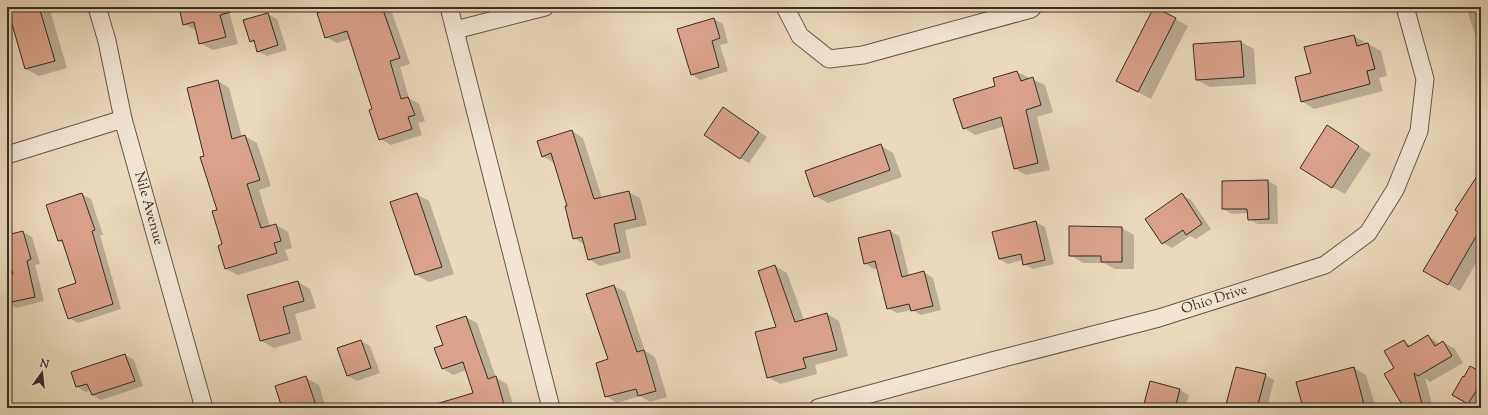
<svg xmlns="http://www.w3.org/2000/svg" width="1488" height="415" viewBox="0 0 1488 415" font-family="'Sorts Mill Goudy',serif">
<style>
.shadow{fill:#0003}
.building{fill:#daa28b;stroke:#372d21}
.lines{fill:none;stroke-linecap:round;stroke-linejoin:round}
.minor-casing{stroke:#645848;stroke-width:19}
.minor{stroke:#f2e6d3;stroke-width:17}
.labels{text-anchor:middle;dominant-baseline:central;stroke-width:4;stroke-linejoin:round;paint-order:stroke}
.street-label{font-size:14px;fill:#372d21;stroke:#f2e6d3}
</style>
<rect width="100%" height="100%" fill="#ebd9bb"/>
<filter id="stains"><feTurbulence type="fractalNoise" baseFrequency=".005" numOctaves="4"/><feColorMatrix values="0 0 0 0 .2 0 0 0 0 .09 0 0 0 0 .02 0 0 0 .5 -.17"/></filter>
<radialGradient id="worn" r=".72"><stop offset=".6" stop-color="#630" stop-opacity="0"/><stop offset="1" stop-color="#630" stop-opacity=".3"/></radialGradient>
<g class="shadow">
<polygon points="8,7 49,7 67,68 39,76 26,69"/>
<polygon points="180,7 228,7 238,44 213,50 200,43 197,31 184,24"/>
<polygon points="337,7 390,7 410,64 400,67 409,98 419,104 425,121 418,123 422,135 391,145 380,139 373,110 350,39 337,43 326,37"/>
<polygon points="1310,7 1334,7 1318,12"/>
<polygon points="1466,7 1481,7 1481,47 1479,46"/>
<polygon points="268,14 277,19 287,50 267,56 258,51 256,44 251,41"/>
<polygon points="714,19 723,24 728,43 720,45 728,71 700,80 691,74"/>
<polygon points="1175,19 1188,26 1151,99 1117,81"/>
<polygon points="1354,36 1381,51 1387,76 1379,78 1383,91 1314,109 1302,101 1312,74"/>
<polygon points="1241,42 1254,49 1256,84 1210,87 1197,80 1194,45"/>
<polygon points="1017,72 1045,85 1053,112 1037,117 1050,170 1026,175 1014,168 1005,126 975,135 964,128 997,87 994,79"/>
<polygon points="218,81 229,88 242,137 245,136 257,143 271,186 259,190 270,227 276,225 288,232 292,248 285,250 289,260 238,275 226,269 218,210 205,157"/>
<polygon points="732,114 767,137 749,163 740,158"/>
<polygon points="572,131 583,138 602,198 629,192 640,198 647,225 625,230 631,258 600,266 589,259 585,245 574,238 569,206 554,163 543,156"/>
<polygon points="1340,134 1371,154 1345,194 1332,187"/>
<polygon points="880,145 893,153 902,177 828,203 815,196"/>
<polygon points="1481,172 1481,254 1460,291 1425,271"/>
<polygon points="1268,181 1277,186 1278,224 1258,224 1249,219 1248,213 1232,214 1223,209"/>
<polygon points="82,194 91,199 103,235 100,235 121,309 78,323 69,318 77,284 65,244 59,241 47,205"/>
<polygon points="416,194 429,201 454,274 429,282 416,275 392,202"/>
<polygon points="1182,195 1191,200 1211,229 1196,239 1190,236 1172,248 1163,243"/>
<polygon points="1036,222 1045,227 1054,264 1033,269 1024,264 1023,260 1008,264 999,259"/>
<polygon points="1122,228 1134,235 1134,269 1115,269 1104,263 1083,263 1070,255"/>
<polygon points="890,231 899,236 909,276 924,272 933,278 941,310 921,315 912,310 897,313 888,308 878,268 874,269 865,263"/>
<polygon points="23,232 32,237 40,264 35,265 44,301 16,308 7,303 7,276 14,274 7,250 7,236"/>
<polygon points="775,266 787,273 804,320 827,314 839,321 848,356 815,365 817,374 780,384 768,377 778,327"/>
<polygon points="298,282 310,289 316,308 295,314 302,340 274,348 261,341"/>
<polygon points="614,286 625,292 645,351 655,357 667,397 650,402 640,396 617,403 606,396 610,360"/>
<polygon points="1481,296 1481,306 1477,303"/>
<polygon points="1481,313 1481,328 1475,324"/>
<polygon points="466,317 477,323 496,378 507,384 514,408 453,408 474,394 467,370 453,375 442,368 445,346"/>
<polygon points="1428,336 1440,344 1443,342 1455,349 1463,363 1430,382 1425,378 1433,408 1388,408 1403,404 1395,368 1404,341 1411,346"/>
<polygon points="361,341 370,346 380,373 357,381 348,376"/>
<polygon points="125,355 134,360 143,386 101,400 92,395 91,390 86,392 77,387"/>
<polygon points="1354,368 1366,375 1375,405 1365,408 1304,408"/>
<polygon points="1481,373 1481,403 1478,408 1453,394"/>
<polygon points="1265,375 1274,380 1267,408 1226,408"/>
<polygon points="306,378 319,385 326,408 283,408"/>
<polygon points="1180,390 1189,395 1185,408 1144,408"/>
</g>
<g class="building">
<polygon points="7,7 39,7 55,61 25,69"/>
<polygon points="179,7 230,7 231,12 220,15 226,37 199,44 194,22 183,25"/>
<polygon points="334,7 382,7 400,58 390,61 401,99 408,97 415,115 408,117 412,129 379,140 369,110 372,109 347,31 325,38 317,13"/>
<polygon points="1154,7 1176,18 1138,92 1116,81"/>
<polygon points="268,13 278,45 257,52 254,40 250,42 243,20"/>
<polygon points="714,18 720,38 712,41 719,67 691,75 677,29"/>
<polygon points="1354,35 1357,46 1368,43 1375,69 1367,71 1370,84 1301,102 1295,77 1311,73 1304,47"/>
<polygon points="1241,41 1244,77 1196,80 1193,44"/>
<polygon points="1017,71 1021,81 1033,77 1041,105 1026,110 1038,163 1014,169 1001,117 963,129 953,99 995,86 993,78"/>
<polygon points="218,80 232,139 245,135 260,180 247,184 261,228 276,224 281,241 274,243 277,253 225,269 218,246 222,244 212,211 217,210 200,157 204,156 187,88"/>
<polygon points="723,107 759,132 740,159 704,135"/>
<polygon points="1327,125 1359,146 1332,188 1300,168"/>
<polygon points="572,130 594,199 629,191 636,219 614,224 620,252 588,260 582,237 573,239 565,206 567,206 551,153 542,157 537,141"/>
<polygon points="881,144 890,170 814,197 805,171"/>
<polygon points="1481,170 1481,228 1448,285 1423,271 1458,212 1455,210"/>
<polygon points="1268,180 1269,219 1248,220 1247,209 1222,209 1222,181"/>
<polygon points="82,193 95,230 92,231 113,304 68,319 58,289 76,283 62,240 58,241 46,205"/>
<polygon points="417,193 442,267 415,275 390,202"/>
<polygon points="1182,193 1202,224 1186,235 1183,230 1162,244 1145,219"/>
<polygon points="1036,221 1045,260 1023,265 1021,254 999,259 992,232"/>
<polygon points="1069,226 1122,227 1122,262 1101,262 1101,256 1069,256"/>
<polygon points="890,230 902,277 924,271 933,306 911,311 909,304 887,309 875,261 864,264 858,238"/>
<polygon points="23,231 31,259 27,261 35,297 7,303 7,275 13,274 7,253 7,235"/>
<polygon points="775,265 795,322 827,313 837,350 803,358 806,368 767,378 755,332 776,327 758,271"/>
<polygon points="298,281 304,301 283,307 290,333 260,341 247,295"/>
<polygon points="614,285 637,352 644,350 656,391 638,396 636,389 605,397 596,363 608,359 586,294"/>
<polygon points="466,316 488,379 496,376 505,408 437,408 436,404 473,393 463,362 442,369 434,348 443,345 436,326"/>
<polygon points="1428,335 1435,346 1443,341 1452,356 1418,376 1414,373 1423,408 1404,408 1384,374 1394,368 1384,351 1404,340 1408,347"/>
<polygon points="361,340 371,368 347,376 337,348"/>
<polygon points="125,354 135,381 92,395 87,384 76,387 71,372"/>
<polygon points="1470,366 1481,372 1481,383 1468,404 1452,395 1463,376 1464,377"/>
<polygon points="1236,367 1266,374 1257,408 1225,408"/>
<polygon points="1354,367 1365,408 1303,408 1296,382"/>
<polygon points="306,376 317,408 282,408 275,386"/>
<polygon points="1150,381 1180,389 1175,408 1143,408"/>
</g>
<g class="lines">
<g class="minor-casing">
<g id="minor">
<path id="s1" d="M97 7 107 41 123 119 204 408"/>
<polyline points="449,7 551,408"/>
<polyline points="785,7 800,36 829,59 863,55 1031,9 1033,7"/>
<polyline points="455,30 545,7"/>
<polyline points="7,155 123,119"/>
<path id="s2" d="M818 408 992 361 1159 318 1325 265 1368 233 1395 190 1419 131 1425 79 1405 7"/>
</g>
</g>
<use href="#minor" class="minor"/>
</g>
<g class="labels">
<g class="street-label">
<text stroke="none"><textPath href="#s1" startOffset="208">Nile Avenue</textPath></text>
<text stroke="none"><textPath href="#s2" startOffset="411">Ohio Drive</textPath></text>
</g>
</g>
<rect width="1488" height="415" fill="none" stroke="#ebd9bb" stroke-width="24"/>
<rect x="8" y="8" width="1472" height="399" fill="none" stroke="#372d21" stroke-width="2"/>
<rect x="12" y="12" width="1464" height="391" fill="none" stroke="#372d21"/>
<g transform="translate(42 373) rotate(15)" stroke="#f2e6d3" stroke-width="3" paint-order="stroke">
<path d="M0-3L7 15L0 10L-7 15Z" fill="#372d21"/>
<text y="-6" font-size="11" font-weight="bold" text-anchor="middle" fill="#372d21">N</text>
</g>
<rect width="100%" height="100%" filter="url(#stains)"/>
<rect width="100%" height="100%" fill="url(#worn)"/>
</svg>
